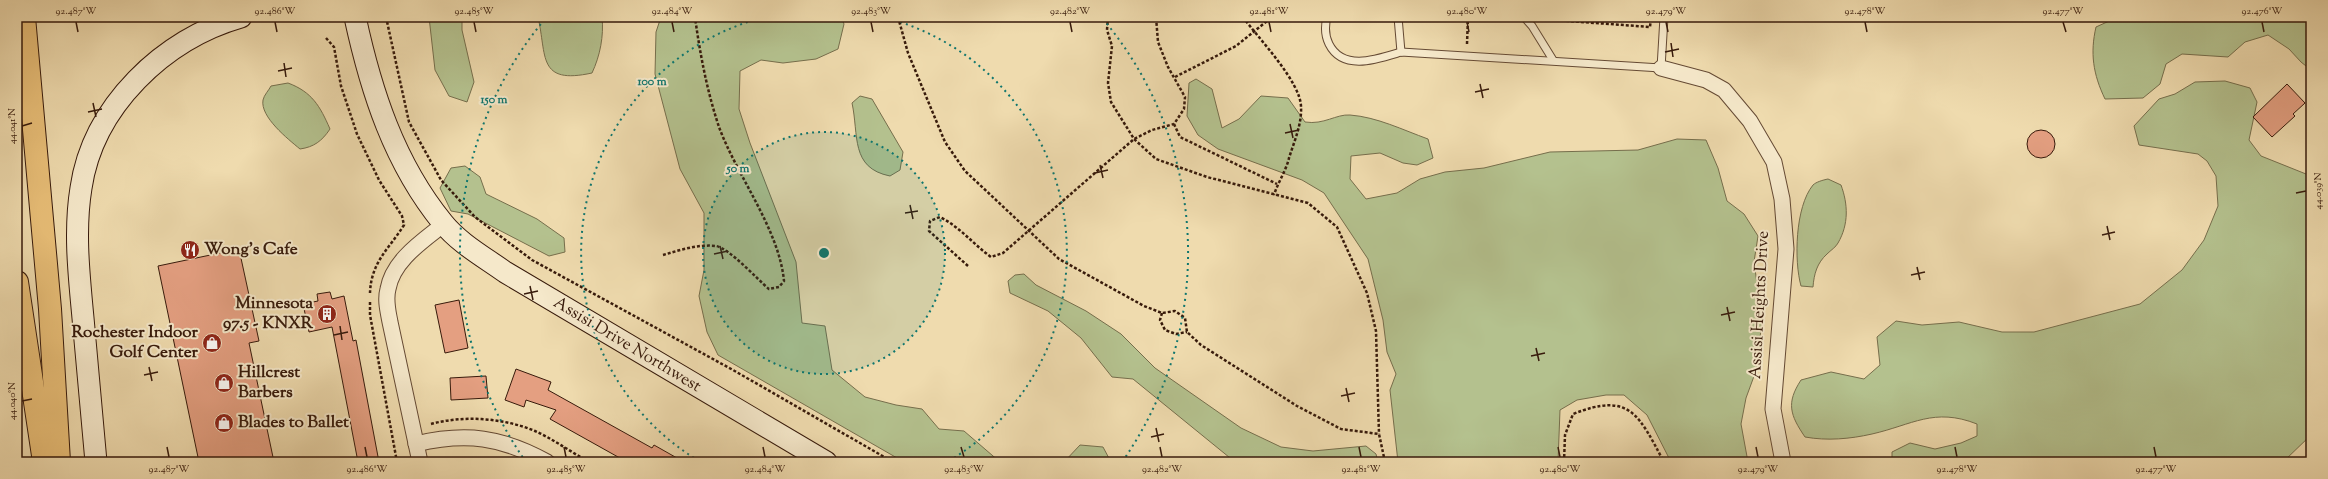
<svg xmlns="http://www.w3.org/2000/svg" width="2328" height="479" viewBox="0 0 2328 479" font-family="'Sorts Mill Goudy',serif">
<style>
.green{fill:#b4c18e;stroke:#766e4c}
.building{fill:#e49f81;stroke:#371a0b}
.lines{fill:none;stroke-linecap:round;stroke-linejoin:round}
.lane-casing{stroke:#654a34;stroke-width:9}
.street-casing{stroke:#654a34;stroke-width:17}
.secondary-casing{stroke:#371a0b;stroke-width:23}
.highway-casing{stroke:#371a0b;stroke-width:24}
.path{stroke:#371a0b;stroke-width:2.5;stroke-dasharray:3 2;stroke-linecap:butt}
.lane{stroke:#f5e8ca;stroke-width:7}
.street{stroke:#f5e8ca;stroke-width:15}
.secondary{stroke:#f5e8ca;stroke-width:21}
.highway{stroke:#e8be77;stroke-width:22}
.ticks{fill:none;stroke:#371a0b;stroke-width:1.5}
.ring{fill:none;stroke:#0f766e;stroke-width:2;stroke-dasharray:2 4}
.labels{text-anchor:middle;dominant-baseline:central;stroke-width:4;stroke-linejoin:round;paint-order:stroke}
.poi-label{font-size:17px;font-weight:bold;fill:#371a0b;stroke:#f5e8ca;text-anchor:start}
.street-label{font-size:17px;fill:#371a0b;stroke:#f5e8ca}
.centre{fill:#0f766e;stroke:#f5e8ca;stroke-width:2}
.ring-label{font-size:12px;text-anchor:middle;font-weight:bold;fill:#0f766e;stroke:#f5e8ca;stroke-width:4;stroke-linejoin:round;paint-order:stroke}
.neatline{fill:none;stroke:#371a0b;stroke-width:1.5}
.ticks-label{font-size:10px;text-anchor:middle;fill:#371a0b}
</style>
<rect width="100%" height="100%" fill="#efdbae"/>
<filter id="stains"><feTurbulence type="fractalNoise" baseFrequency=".005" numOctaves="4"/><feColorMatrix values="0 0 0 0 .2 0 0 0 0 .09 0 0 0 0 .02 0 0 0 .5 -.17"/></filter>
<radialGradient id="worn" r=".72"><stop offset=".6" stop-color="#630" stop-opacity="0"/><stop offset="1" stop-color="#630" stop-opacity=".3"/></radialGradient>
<g class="green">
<polygon points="429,17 462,17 462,30 474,82 467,102 449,96 435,70"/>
<path d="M538 17H602C604 36 600 56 592 73 537 85 547 56 538 17Z"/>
<polygon points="661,17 841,17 844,24 838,49 816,59 783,63 761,60 740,71 739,109 750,143 796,262 802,323 825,326 832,370 865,397 896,405 922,409 939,429 964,431 1000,462 904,462 718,355 707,332 699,296 704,270 704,213 680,169 655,74 656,32"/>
<path d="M2118 17H2311V70L2301 62 2289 49 2268 35 2245 42 2228 57 2182 54 2166 64 2160 84 2143 98 2105 99C2093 74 2090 53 2096 27Z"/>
<path d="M1196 79 1212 89 1222 128 1239 119 1261 96 1288 98 1305 122C1324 125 1336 114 1350 115 1377 117 1403 130 1428 139L1433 158 1417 165 1403 163 1380 153 1351 156 1350 179 1366 199 1397 193 1420 179 1445 172 1484 168 1550 152 1638 150 1677 139 1706 140 1718 168 1727 201 1744 214 1758 236 1754 262 1762 319 1757 368 1746 398 1741 424 1748 462H1671L1647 415 1624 395H1606L1577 400 1560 410 1558 462H1398L1390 390 1396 374 1387 352 1383 320 1368 259 1324 193 1302 180 1218 149 1198 135 1187 116 1189 83Z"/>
<path d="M2225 81 2250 88 2257 102 2249 140 2261 156 2311 176V435L2283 462H1892V452L1910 443 1935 449 1961 443 1977 436V424C1934 407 1912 425 1872 434 1850 439 1827 441 1805 437 1790 415 1786 403 1801 380L1831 372 1864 379 1880 365 1877 337 1896 321 1922 325 1959 322 2002 332H2034L2140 304 2182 270 2204 240 2218 206 2216 176 2207 161 2198 154 2139 145 2134 126 2159 99 2175 94 2195 82Z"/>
<path d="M288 83C312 92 320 106 330 129 322 141 314 147 300 149 288 139 260 117 263 100 264 95 269 90 271 86Z"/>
<path d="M860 96 872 99 903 152 900 170 890 176C850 168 859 135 852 103Z"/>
<polygon points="465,166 480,177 486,194 537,219 564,238 565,252 549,256 468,214 451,211 440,188 451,168"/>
<path d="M1828 179 1841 185C1848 204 1849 224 1838 243 1836 247 1831 250 1827 254 1817 263 1814 274 1813 287L1801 286C1794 261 1795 207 1813 185 1816 182 1823 180 1828 179Z"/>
<polygon points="1024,274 1036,285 1086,311 1121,334 1155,368 1241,428 1281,447 1313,451 1366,446 1376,454 1378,462 1235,462 1133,379 1112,377 1081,338 1048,311 1010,293 1008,281 1015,275"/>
<polygon points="1080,445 1103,447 1111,462 1064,462"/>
</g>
<g class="building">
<polygon points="2287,84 2305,103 2293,114 2295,116 2272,137 2253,117"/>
<circle cx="2041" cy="144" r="14"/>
<polygon points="239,249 259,341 249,343 274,462 199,462 158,266"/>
<polygon points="330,292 332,299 344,296 353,341 356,340 379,462 358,462 332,327 309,332 303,304 318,301 317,294"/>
<polygon points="459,300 468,348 445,353 435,305"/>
<polygon points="516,369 551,382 548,390 652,448 654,445 684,462 627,462 550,419 556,410 526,400 524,407 505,400"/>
<polygon points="486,376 488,398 451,400 450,378"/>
</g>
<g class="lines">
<g class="lane-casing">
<g id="lane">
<path d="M1327 17C1325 25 1325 36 1329 44 1343 72 1378 59 1401 52L1661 68 1664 17"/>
<polyline points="1398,17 1401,52"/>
<polyline points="1524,17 1532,26 1553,60"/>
</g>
</g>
<g class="street-casing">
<g id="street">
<polyline points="1661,68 1706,80 1724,90 1750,121 1774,162 1782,199 1786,249 1773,409 1783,462"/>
<path d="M416 444C466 432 502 437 547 462"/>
<path d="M420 462 390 322C388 311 385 300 388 289 393 260 423 241 444 224"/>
</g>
</g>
<g class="secondary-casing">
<g id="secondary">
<path d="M355 17C371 91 394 163 443 223 459 243 484 257 505 272L826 462"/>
<path d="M96 462C92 414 87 366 83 318 79 275 74 231 81 188 93 106 164 39 241 17"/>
</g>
</g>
<g class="highway-casing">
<g id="highway">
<polyline points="24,17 50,309 59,462"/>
<polyline points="17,282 44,462"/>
</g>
</g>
<g class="path">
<polyline points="386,17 409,122 441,180 475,217 532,260 733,370 893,462"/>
<polyline points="898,17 908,53 945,142 965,171 1059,259 1144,306 1162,313 1175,311 1185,318 1187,332 1201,345 1297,406 1341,429 1379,434 1385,462"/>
<polyline points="1108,17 1107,30 1112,46 1108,83 1111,102 1134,139 1156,159 1207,177 1308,203 1337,227 1367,293 1376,331 1379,434"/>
<path d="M1243 17C1258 38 1301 82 1301 107 1302 124 1294 142 1289 158 1286 171 1278 182 1274 195"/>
<polyline points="1541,19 1650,27 1651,17"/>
<path d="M326 38 334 47 341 86 357 134 379 180 402 216 404 225C389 249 371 262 370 293"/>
<polyline points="1467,44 1468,17"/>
<polyline points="1175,77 1236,46 1272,17"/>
<polyline points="1174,124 1180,137 1277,184"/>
<path d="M663 255C680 250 698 244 716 246 729 248 757 279 769 289L779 287 784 281C779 229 737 176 719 127 707 91 700 54 695 17"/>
<path d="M968 266 929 231 930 221 940 217C960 227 973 244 991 257L1003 253 1134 139 1152 130 1174 124 1184 109 1185 97 1168 67 1158 42 1156 17"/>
<polyline points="370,302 370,315 397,462"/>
<polyline points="1162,313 1160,320 1165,330 1176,334 1187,332"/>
<path d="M431 424C464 415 504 418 535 431 553 439 571 452 589 462"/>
<path d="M1564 462 1565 435 1573 414C1631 391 1639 416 1664 462"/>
</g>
<use href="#lane" class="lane"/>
<use href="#street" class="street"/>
<use href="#secondary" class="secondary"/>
<use href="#highway" class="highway"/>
</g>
<path class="ticks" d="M76 22 78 32M275 22 277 32M474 22 476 32M672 22 674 32M871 22 873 32M1070 22 1072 32M1269 22 1271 32M1467 22 1469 32M1666 22 1668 32M1865 22 1867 32M2063 22 2066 32M2262 22 2264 32M1671 43 1673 57M1665 52 1679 49M284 63 286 77M278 71 292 68M1480 84 1483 98M1475 92 1489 89M93 103 96 117M88 112 102 109M1290 124 1293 138M22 126 32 123M1285 133 1299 130M1100 165 1103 178M1095 173 1108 170M2296 193 2306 191M910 205 913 219M905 213 918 211M2107 226 2110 240M2102 235 2115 232M720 246 723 259M714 254 728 251M1917 267 1920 280M1911 275 1925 272M530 286 533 300M524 294 538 291M1727 307 1730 321M1721 315 1735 312M340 326 342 340M334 335 348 332M1536 348 1539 361M1531 356 1545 353M149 367 152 381M144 375 158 372M1346 388 1349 402M1341 396 1355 393M22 401 32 399M1156 428 1159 442M1151 437 1164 434M167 447 169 457M365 447 367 457M564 447 566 457M763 447 765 457M961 447 964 457M1160 447 1162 457M1359 447 1361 457M1558 447 1560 457M1756 447 1758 457M1955 447 1957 457M2154 447 2156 457"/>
<circle cx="824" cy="253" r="121" fill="#0f766e" fill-opacity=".12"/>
<g class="ring">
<circle cx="824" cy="253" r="121"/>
<path d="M699 461A243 243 0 0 1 765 17M883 17A243 243 0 0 1 949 461"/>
<path d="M526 462A364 364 0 0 1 545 19M1103 19A364 364 0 0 1 1122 462"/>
</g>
<defs>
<g id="restaurant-disc" transform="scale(1)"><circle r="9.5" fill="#8f2418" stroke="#f5e8ca"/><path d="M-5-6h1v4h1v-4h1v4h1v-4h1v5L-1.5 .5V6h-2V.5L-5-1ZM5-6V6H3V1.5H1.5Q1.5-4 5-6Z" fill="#fff"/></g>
<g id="building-disc" transform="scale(1)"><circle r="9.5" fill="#8f2418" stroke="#f5e8ca"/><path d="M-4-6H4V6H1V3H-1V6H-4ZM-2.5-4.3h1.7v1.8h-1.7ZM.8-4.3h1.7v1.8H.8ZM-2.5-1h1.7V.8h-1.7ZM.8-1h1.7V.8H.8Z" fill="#fff"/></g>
<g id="shop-disc" transform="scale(1)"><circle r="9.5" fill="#8f2418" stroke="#f5e8ca"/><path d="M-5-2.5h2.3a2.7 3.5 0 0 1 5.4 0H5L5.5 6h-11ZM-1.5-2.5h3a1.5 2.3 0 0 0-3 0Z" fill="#fff"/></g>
</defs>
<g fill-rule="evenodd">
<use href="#restaurant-disc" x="190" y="250"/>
<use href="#building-disc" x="327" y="314"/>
<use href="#shop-disc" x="212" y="343"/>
<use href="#shop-disc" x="224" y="383"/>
<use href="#shop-disc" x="224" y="423"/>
</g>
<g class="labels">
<g class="poi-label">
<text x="204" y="250">Wong's Cafe</text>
<text x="313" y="304" text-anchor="end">Minnesota<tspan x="313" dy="20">97.5 - KNXR</tspan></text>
<text x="198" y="333" text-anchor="end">Rochester Indoor<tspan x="198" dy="20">Golf Center</tspan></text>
<text x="238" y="373">Hillcrest<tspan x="238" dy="20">Barbers</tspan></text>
<text x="238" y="423">Blades to Ballet</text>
</g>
<g class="street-label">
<text transform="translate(1760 305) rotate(-87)">Assisi Heights Drive</text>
<text transform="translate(627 345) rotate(31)">Assisi Drive Northwest</text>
</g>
</g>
<circle cx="824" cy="253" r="6" class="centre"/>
<g class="ring-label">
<text x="652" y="85">100 m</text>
<text x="494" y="103">150 m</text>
<text x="738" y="172">50 m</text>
</g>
<rect width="2328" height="479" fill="none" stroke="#efdbae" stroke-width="44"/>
<rect x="22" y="22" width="2284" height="435" class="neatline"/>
<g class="ticks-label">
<text x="76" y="14">92.487°W</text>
<text x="275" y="14">92.486°W</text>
<text x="474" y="14">92.485°W</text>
<text x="672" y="14">92.484°W</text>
<text x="871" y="14">92.483°W</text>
<text x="1070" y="14">92.482°W</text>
<text x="1269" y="14">92.481°W</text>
<text x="1467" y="14">92.480°W</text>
<text x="1666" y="14">92.479°W</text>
<text x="1865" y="14">92.478°W</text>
<text x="2063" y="14">92.477°W</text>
<text x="2262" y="14">92.476°W</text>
<text transform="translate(11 126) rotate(-90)" y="4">44.041°N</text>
<text transform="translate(2317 191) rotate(-90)" y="4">44.039°N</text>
<text transform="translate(11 401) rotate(-90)" y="4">44.040°N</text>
<text x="169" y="472">92.487°W</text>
<text x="367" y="472">92.486°W</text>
<text x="566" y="472">92.485°W</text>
<text x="765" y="472">92.484°W</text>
<text x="964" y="472">92.483°W</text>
<text x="1162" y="472">92.482°W</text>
<text x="1361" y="472">92.481°W</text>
<text x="1560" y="472">92.480°W</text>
<text x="1758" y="472">92.479°W</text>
<text x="1957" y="472">92.478°W</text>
<text x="2156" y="472">92.477°W</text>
</g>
<rect width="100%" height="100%" filter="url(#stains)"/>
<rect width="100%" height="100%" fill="url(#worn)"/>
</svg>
